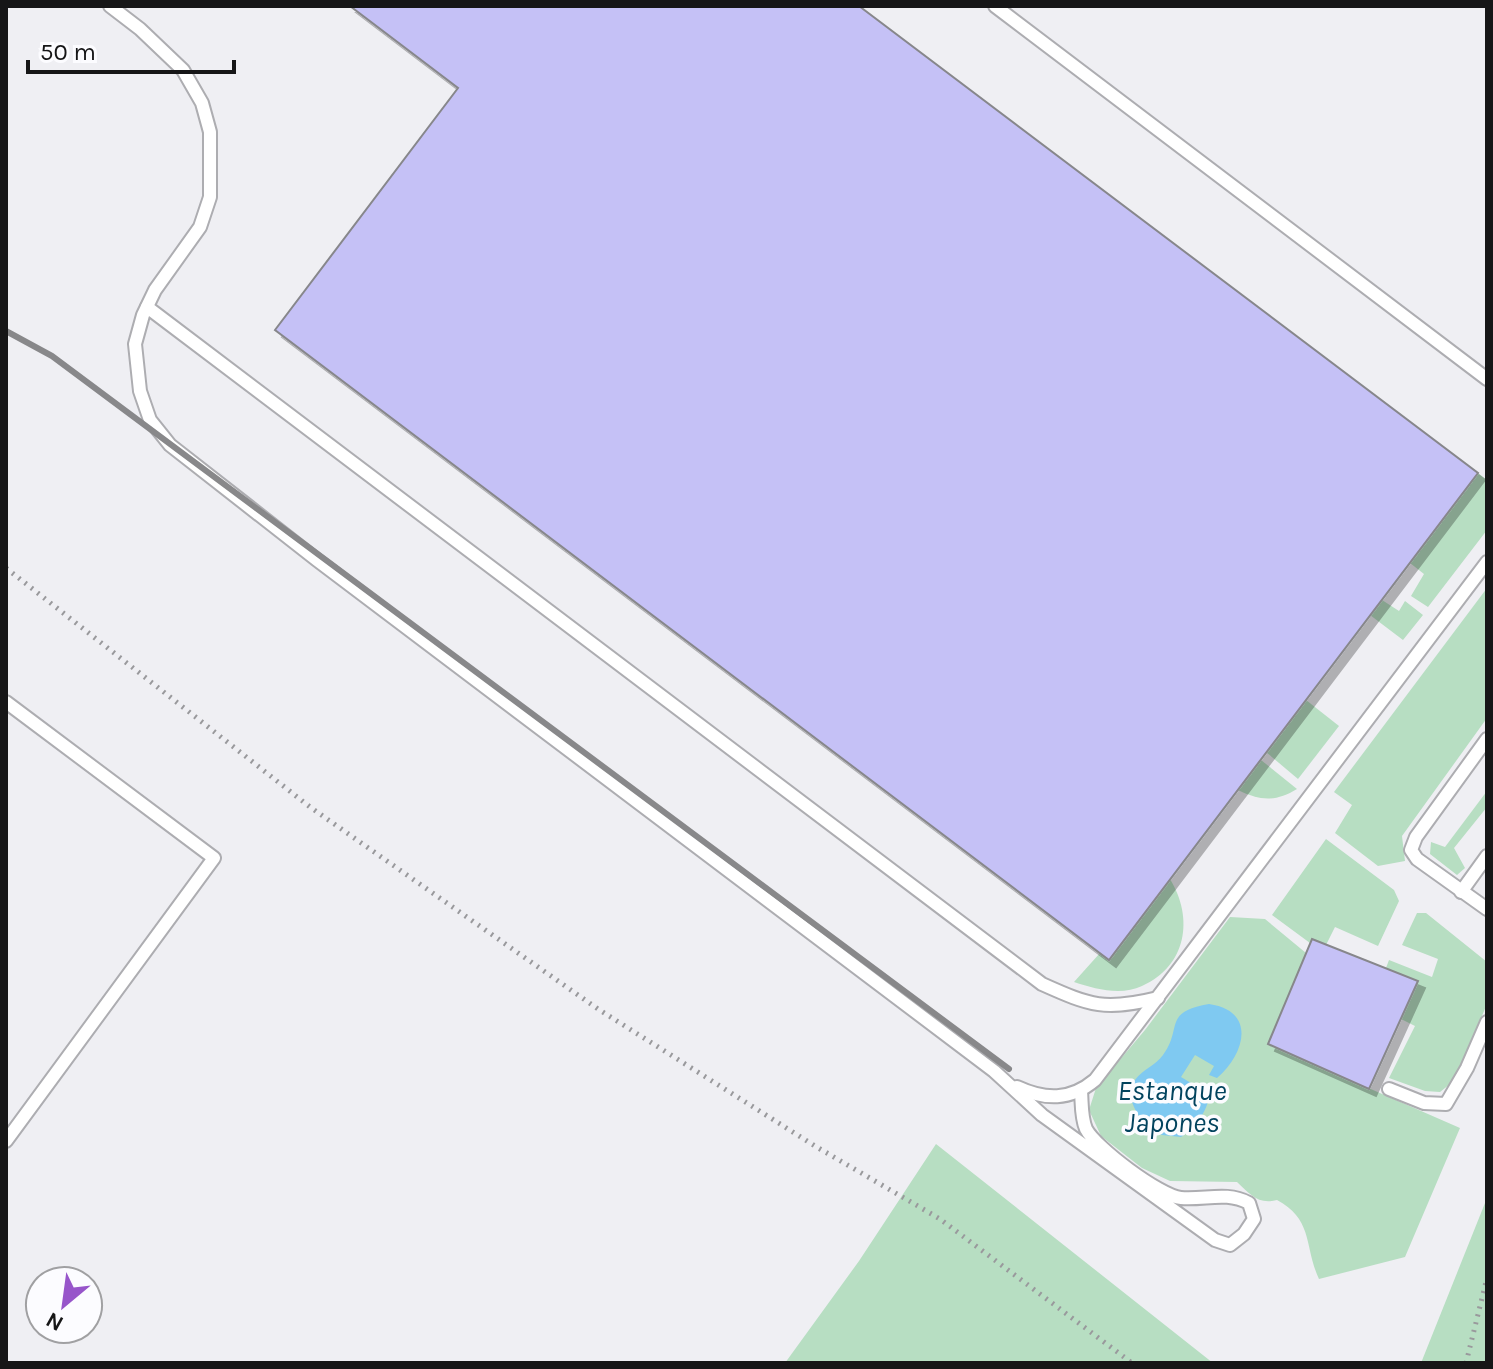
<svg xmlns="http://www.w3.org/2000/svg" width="1493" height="1369" viewBox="0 0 1493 1369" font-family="Karla,sans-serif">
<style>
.green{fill:#b7dec2}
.water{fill:#7fc9f1}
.building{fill:#c5c1f6;stroke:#87878b;stroke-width:2;filter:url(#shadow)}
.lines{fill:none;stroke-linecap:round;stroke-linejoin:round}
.lane-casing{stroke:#adadb1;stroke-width:16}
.path{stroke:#99999c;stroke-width:5;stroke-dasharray:2 6;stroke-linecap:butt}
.lane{stroke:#fff;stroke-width:12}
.rail{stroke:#88888a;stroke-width:6}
.labels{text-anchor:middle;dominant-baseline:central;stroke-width:7;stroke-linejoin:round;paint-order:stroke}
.water-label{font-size:28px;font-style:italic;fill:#02435e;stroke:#fcfcff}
</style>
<defs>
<filter id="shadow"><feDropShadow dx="7" dy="7" stdDeviation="0" flood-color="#0004"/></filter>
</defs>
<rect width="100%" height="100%" fill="#efeff3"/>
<g class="green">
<polygon points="1478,473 1487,480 1487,530 1428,607 1411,596 1424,574 1410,563"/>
<polygon points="1487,588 1487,718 1402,836 1405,861 1378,866 1335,833 1352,805 1334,792"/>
<polygon points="1382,600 1399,611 1405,601 1423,615 1403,640 1370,615"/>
<polygon points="1306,700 1339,726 1298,779 1266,752"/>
<path d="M1261 760 1297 789C1276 802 1260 801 1238 790Z"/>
<polygon points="1487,791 1487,807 1454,848 1465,868 1457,875 1430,854 1431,842 1445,847"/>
<polygon points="1326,839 1394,890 1399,901 1378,946 1335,927 1326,945 1312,939 1310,943 1272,915"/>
<path d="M1170 879C1194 918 1187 966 1142 986 1121 996 1095 989 1074 982L1100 953 1110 959Z"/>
<polygon points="1417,913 1426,913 1487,962 1487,1004 1455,1080 1440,1092 1425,1091 1389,1078 1415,1026 1401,1019 1386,968 1389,960 1432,977 1438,959 1402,945"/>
<path d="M1230 917 1265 919 1306 953 1268 1044 1460 1128 1405 1257 1319 1279C1304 1247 1314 1220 1277 1200 1258 1205 1250 1194 1237 1182L1170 1181 1142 1168 1101 1136 1089 1110 1096 1088 1145 1030Z"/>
<polygon points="936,1144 1213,1363 785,1363 859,1261"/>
<polygon points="1487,1198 1487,1363 1421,1363"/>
</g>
<path class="water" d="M1209 1004C1257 1011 1245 1054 1217 1078L1209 1075 1214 1066 1195 1055 1181 1077 1201 1089 1205 1084 1211 1087C1208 1110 1200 1123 1181 1137 1175 1136 1168 1136 1162 1135 1144 1129 1121 1098 1135 1080 1142 1070 1156 1065 1163 1055 1183 1028 1162 1012 1209 1004Z"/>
<g class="building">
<polygon points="350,6 859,6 1478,473 1109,960 275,330 458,88"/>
<polygon points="1312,939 1418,981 1369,1089 1268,1044"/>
</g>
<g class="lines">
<g class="lane-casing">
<g id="lane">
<path d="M110 6 140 29 183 70 202 103 210 132V197L200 227 155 290 143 315 135 344 140 391 150 420 170 445 317 560 994 1071 1042 1115 1215 1240 1230 1245 1244 1234 1254 1219 1249 1203C1226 1191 1206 1200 1181 1198 1160 1196 1096 1148 1086 1129 1081 1117 1082 1104 1081 1091"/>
<polyline points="995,6 1487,379"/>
<path d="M147 307 1042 984C1091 1006 1105 1011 1158 998"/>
<polyline points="6,702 214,858 6,1141"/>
<polyline points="1487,739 1416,837 1411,850 1417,859 1487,909"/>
<polyline points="1461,892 1487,856"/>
<path d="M1017 1087C1045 1100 1070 1101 1095 1080L1487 562"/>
<polyline points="1389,1089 1424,1103 1446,1104 1467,1068 1487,1022"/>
</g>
</g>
<g class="path">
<polyline points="6,568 310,807 598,1009 815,1146 940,1219 1132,1363"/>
<polyline points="1466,1363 1487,1278"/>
</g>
<use href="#lane" class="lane"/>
<polyline class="rail" points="6,331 52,356 1009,1069"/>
</g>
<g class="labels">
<g class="water-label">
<text x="1172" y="1090">Estanque<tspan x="1172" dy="32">Japones</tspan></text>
</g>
</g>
<rect width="1493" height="1369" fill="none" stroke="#161617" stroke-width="16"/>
<g transform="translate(64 1305) rotate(209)"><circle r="38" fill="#fcfcff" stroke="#a0a0a2" stroke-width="2"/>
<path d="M0-6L14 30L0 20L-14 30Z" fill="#9755ca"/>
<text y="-12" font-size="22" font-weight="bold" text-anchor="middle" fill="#161617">N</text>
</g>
<path d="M28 60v12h206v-12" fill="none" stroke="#161617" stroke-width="4"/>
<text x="40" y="60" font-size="24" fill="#161617" stroke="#fcfcff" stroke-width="6" paint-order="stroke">50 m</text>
</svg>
